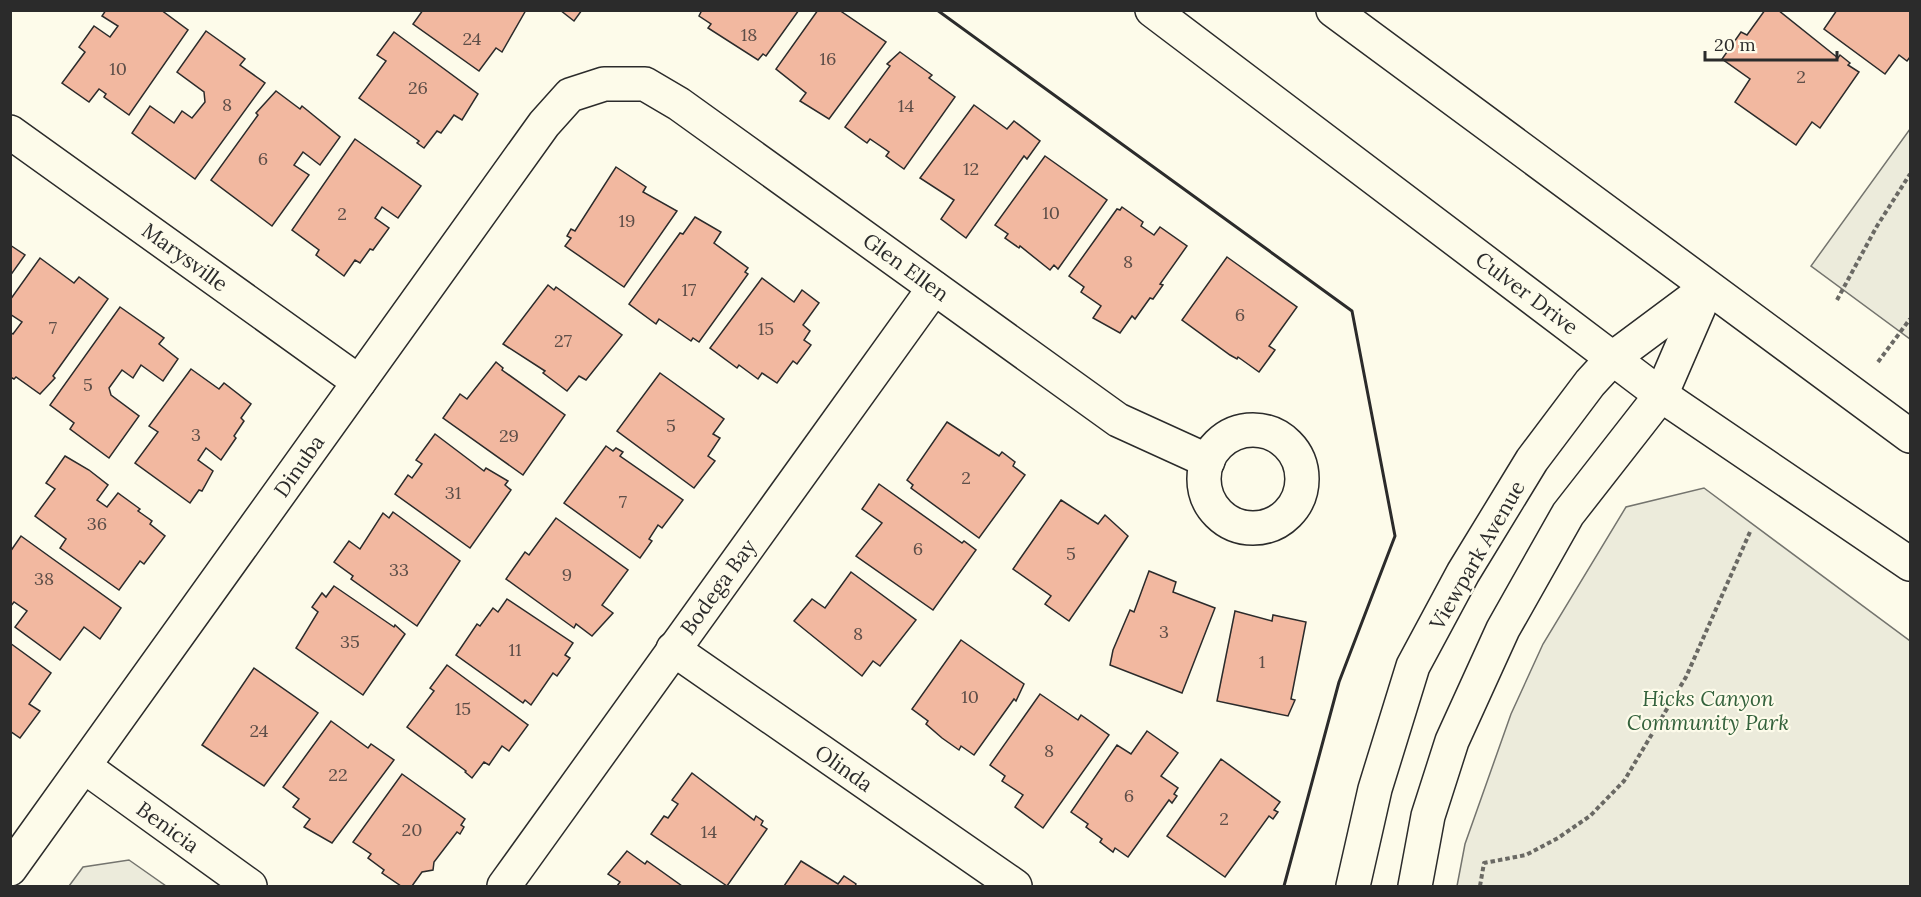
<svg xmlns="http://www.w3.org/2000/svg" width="1921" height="897" viewBox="0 0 1921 897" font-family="Lora,serif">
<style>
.green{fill:#ecebdb;stroke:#74746e;stroke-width:1.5}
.building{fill:#f2b8a0;stroke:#2b2b2b;stroke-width:1.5}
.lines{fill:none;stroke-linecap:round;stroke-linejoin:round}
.street-casing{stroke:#2b2b2b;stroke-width:36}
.secondary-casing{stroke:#2b2b2b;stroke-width:36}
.primary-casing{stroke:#2b2b2b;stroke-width:36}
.path{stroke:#6a6964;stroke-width:4;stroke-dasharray:4.5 3;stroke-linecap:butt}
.street{stroke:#fdfbea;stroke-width:33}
.secondary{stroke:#fdfbea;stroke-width:33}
.primary{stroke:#fdfbea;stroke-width:33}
.wall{stroke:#2b2b2b;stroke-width:3}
.labels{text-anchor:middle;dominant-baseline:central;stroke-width:4.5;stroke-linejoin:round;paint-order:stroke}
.number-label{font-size:18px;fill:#5d4e48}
.street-label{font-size:21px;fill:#2b2b2b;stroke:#fdfbea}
.park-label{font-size:21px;font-style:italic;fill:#34623c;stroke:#fdfbea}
</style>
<rect width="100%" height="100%" fill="#fdfbea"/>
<g class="green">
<polygon points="1910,129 1910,339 1811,266"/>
<polygon points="1704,488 1910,641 1910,886 1457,886 1465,844 1511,714 1543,644 1626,507"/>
<polygon points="129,860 166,886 69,886 83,867"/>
</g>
<g class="building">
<polygon points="106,10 161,10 188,30 129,115 104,97 106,94 99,89 89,102 62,83 85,52 79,47 94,26 110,37 118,26 102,16"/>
<polygon points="423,10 526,10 502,52 496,48 479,71 413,24"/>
<polygon points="560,10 582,10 574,21"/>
<polygon points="702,10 799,10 766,56 763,54 758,60 708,28 711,24 699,16"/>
<polygon points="818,10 839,10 886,42 829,119 800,101 806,93 776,69"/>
<polygon points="1765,10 1778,10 1838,58 1840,55 1850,63 1848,65 1859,72 1820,128 1812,122 1796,145 1735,102 1750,79 1722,59 1741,32 1747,35"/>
<polygon points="1837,10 1910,10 1910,57 1907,61 1899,55 1885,74 1824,29"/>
<polygon points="206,31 245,59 240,65 265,83 195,179 132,133 150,106 174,123 182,111 192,118 205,102 204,92 177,72"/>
<polygon points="394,32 478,94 462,120 454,115 441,133 437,131 424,148 417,143 419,141 359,98 386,61 377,55"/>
<polygon points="900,52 932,75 929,78 955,97 904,169 886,156 889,152 870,139 867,143 845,127 890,66 887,64"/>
<polygon points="276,91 300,109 302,106 340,137 320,165 303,152 294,165 309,175 272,226 211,180 258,115 256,113"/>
<polygon points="974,105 1007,129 1014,121 1040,141 1027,159 1024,156 966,238 941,219 954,200 920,178"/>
<polygon points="355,139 421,186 398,218 382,207 375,218 389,228 373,250 370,249 360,263 355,260 344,276 316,255 319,250 292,230"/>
<polygon points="1045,156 1107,200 1058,269 1054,265 1050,270 1020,246 1019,248 1005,238 1008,234 995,225"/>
<polygon points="616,167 646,187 643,192 677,211 624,287 565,246 571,238 567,236 571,229 575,231"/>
<polygon points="1122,207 1143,222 1141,226 1154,235 1160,227 1187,246 1160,284 1163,285 1153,299 1150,298 1135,319 1132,316 1120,333 1093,318 1101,306 1081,292 1084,287 1069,276 1117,209 1120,210"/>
<polygon points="695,217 721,232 714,243 748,268 745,272 748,274 699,342 693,338 691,341 659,319 656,324 629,304 680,233 683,234"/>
<polygon points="10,245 25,255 10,276"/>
<polygon points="1227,257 1297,307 1269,346 1275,350 1259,372 1238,357 1237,359 1230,355 1182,320"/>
<polygon points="40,258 74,283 79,277 108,299 53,376 55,378 40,394 16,377 14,379 10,377 10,332 13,334 22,322 10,314 10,300"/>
<polygon points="762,278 794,302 802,290 819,303 803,325 810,331 804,340 811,345 797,364 793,361 777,383 762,373 758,379 739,365 737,368 710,348"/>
<polygon points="548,285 554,290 556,287 622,335 586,380 579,376 567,391 543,373 545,371 503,344"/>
<polygon points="120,307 164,338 159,344 178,359 163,381 141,365 133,378 122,370 109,388 111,395 139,416 109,458 70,429 74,423 50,405"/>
<polygon points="496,362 503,368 502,370 565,415 523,475 443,418 460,394 467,399"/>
<polygon points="191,369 219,389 224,383 251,404 241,418 244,421 234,436 236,438 221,460 206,448 198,460 213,471 202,491 199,490 190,503 135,463 158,432 149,426"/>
<polygon points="660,373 724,419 713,434 720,438 708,456 715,461 694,488 617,431"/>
<polygon points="947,422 999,456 1002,452 1015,462 1013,466 1025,475 979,538 911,488 913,485 907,480"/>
<polygon points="435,434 484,471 486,468 508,481 505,485 511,490 470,548 395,494 408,475 412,478 422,464 416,460"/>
<polygon points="606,446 613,451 616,448 623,452 620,456 683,500 662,528 658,525 649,539 652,541 640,558 564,503"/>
<polygon points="65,456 89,470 108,485 97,500 107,507 118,493 140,509 138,511 152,521 150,524 165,536 144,564 140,561 119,590 60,548 66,539 35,516 55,489 46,483"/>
<polygon points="879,484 962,543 964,541 976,550 933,610 856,556 882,523 862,509"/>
<polygon points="1061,500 1098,524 1105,515 1128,536 1069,621 1045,604 1051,596 1013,569"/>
<polygon points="393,512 460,561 417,626 351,579 353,576 334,562 349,541 360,549 383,513 389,518"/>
<polygon points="556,518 628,570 602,605 613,613 592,636 576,624 574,628 506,579 525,552 529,555"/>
<polygon points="21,536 121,608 100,639 84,627 60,660 15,627 27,611 14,602 10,607 10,552"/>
<polygon points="1149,571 1176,582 1173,592 1215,608 1182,693 1110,665 1113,650 1130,610 1134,612"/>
<polygon points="851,572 916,620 880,666 873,661 862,676 794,621 812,599 825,608"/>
<polygon points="334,586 394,627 395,625 405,634 363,695 296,648 318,612 312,607 322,593 326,597"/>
<polygon points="507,599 573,643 565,655 570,658 557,676 553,673 531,705 525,700 523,703 456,655 477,624 480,626 493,608 498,612"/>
<polygon points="1235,611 1272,621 1273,615 1306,622 1291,699 1295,700 1288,716 1217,701"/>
<polygon points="961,640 1024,684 1016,701 1014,699 974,755 961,746 959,750 942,738 926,724 928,721 912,709"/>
<polygon points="10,643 51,673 29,704 40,711 20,738 10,731"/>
<polygon points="447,665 528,725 509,751 502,746 489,765 484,762 472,778 465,772 466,771 407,727 434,691 430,688"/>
<polygon points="254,668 318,713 264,786 202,745"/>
<polygon points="1040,694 1078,720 1081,715 1109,735 1043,828 1015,807 1023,795 1002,781 1005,776 990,765"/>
<polygon points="331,721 368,748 371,744 394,760 332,843 304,827 310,819 293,807 299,799 283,787"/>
<polygon points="1147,731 1178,753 1161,776 1178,788 1174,794 1177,796 1172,803 1169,800 1128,857 1115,848 1113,852 1100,842 1102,839 1086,827 1088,824 1071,812 1117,745 1131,754"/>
<polygon points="1221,759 1280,802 1274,810 1278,812 1273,819 1269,816 1225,877 1167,836"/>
<polygon points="692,773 754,820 756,816 763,821 761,825 767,829 727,886 651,834 664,816 668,818 678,804 672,800"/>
<polygon points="402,774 465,819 461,825 464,827 460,834 457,832 434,862 433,870 422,872 412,886 401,886 382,873 384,870 368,858 371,854 353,842"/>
<polygon points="627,851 645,864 647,861 682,886 617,886 620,882 608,874"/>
<polygon points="801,861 838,884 844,876 856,884 855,886 784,886"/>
</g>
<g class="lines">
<g class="street-casing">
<g id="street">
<polyline points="10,132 359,382"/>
<circle cx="1253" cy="479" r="49"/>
<polyline points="673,649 1015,886"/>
<polyline points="85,767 250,886"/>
<polyline points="10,869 544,124 570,95 604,84 645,84 679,104 1118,420 1208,461"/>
<polyline points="504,886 934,288"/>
</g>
</g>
<g class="secondary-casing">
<g id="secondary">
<polyline points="1353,886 1375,789 1413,666 1463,573 1532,460 1590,383 1613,358 1707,288"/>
<polyline points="1415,886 1428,816 1452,741 1503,629 1568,514 1661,395 1706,291"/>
</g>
</g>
<g class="primary-casing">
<g id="primary">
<polyline points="1152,10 1661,395 1910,564"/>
<polyline points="1333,10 1910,436"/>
</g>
</g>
<g class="path">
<polyline points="1837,300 1877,226 1910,174"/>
<polyline points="1878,362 1910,319"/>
<polyline points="1480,886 1484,863 1526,855 1558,838 1590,816 1624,781 1686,677 1750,532"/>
</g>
<use href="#street" class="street"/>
<use href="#secondary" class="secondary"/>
<use href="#primary" class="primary"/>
<polyline class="wall" points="937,10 1352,311 1395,536 1339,682 1284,886"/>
</g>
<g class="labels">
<g class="number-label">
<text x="749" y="34">18</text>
<text x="472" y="38">24</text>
<text x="828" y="58">16</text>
<text x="118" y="68">10</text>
<text x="1801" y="76">2</text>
<text x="418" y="87">26</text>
<text x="227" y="104">8</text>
<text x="906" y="105">14</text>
<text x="263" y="158">6</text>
<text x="971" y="168">12</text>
<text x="1051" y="212">10</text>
<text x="342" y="213">2</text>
<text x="627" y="220">19</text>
<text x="1128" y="261">8</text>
<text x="689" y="289">17</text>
<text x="1240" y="314">6</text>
<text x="53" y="327">7</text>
<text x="766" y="328">15</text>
<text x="563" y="340">27</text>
<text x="88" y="384">5</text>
<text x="671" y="425">5</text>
<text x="196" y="434">3</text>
<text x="509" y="435">29</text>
<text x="966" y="477">2</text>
<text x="453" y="492">31</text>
<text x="623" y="501">7</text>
<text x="97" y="523">36</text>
<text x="918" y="548">6</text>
<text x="1071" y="553">5</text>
<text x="399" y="569">33</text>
<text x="567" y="574">9</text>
<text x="44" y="578">38</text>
<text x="1164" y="631">3</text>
<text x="858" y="633">8</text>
<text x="350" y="641">35</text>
<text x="515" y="649">11</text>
<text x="1262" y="661">1</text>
<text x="970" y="696">10</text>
<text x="463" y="708">15</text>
<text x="259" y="730">24</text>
<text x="1049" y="750">8</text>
<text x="338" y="774">22</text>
<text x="1129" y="795">6</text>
<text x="1224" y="818">2</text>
<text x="412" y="829">20</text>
<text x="709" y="831">14</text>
</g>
<g class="street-label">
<text transform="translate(185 257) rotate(36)">Marysville</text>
<text transform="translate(906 267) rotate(36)">Glen Ellen</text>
<text transform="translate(1527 293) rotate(37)">Culver Drive</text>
<text transform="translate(299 466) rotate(-55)">Dinuba</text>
<text transform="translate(1477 555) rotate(-60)">Viewpark Avenue</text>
<text transform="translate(718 587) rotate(-54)">Bodega Bay</text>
<text transform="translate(844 768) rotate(35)">Olinda</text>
<text transform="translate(168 827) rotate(36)">Benicia</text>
</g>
<g class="park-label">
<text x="1708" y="698">Hicks Canyon<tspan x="1708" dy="24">Community Park</tspan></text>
</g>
</g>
<rect width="1921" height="897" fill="none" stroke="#2b2b2b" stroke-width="24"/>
<path d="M1705 51v9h132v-9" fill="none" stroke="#2b2b2b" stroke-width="3"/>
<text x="1714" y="51" font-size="18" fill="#2b2b2b" stroke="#fdfbea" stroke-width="4.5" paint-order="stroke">20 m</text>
</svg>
